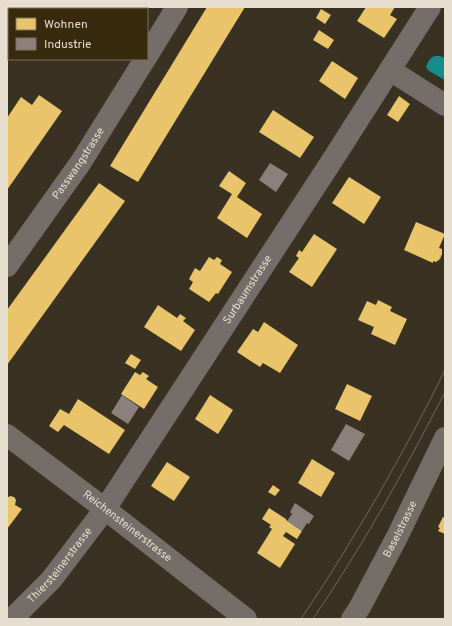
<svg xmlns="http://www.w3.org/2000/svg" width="452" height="626" viewBox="0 0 452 626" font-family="Overpass,sans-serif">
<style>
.water{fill:#168c8c}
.homes{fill:#e9c46a}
.industry{fill:#8a817c}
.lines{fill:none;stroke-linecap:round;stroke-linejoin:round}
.minor{stroke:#746d6a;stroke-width:22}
.major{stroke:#756d67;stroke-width:22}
.tram{stroke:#6e6861;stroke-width:1}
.labels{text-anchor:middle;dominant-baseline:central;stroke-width:4;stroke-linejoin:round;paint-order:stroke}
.street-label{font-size:11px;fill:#e6dece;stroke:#372a0f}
</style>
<rect width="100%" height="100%" fill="#393122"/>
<path class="water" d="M435 56H440L445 58V80L429 71 426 67C428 61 430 58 435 56Z"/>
<g class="homes">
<polygon points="84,7 134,7 133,9 83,9"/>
<polygon points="207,7 245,7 138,182 110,166"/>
<polygon points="366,7 395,7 390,15 397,19 384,38 357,21"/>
<polygon points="321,9 331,15 325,24 316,18"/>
<polygon points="319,30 334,40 328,49 313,40"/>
<polygon points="332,61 358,78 345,99 319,81"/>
<polygon points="39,95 62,111 7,190 7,118 21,97 32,105"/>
<polygon points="399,96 410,104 398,122 387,115"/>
<polygon points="273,110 314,137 300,158 259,132"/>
<polygon points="229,171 246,183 237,197 262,214 247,238 217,218 232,194 219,186"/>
<polygon points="349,177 381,197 364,224 332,203"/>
<polygon points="99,183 125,201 7,365 7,310"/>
<polygon points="416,222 445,234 439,248 442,249 442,254 440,259 436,262 433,261 433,263 404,250"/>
<polygon points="314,234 337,249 312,287 289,272 299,258 296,256 299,250 302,252"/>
<polygon points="209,257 214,260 217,257 222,260 220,264 232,272 218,294 216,293 209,302 189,289 193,282 189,279 195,268 200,271"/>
<polygon points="378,300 392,307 390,311 407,319 395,345 371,334 374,327 358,320 367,301 376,305"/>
<polygon points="158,305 177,318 180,314 186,318 183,321 195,330 181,351 144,327"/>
<polygon points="264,322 298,345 280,373 263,363 260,367 237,352 253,329 258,332"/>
<polygon points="131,354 141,360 135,369 125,363"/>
<polygon points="135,372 140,375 143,372 149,376 146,379 158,387 144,409 121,394"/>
<polygon points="347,384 372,396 360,421 335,409"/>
<polygon points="210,395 233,410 218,434 195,419"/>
<polygon points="78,399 125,430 109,454 64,425 58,432 49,426 60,409 69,414"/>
<polygon points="312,459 335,473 321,497 298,483"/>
<polygon points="167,462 190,477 174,501 151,486"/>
<polygon points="273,485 280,490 275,496 268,492"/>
<polygon points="10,496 14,497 16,500 15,505 22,509 7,529 7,498"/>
<polygon points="269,508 286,519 286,520 302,531 297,539 286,532 283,536 295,544 280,568 257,553 272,529 269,527 271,525 262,519"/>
<polygon points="443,517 445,518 445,534 438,531 440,528 438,527"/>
</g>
<g class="industry">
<polygon points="270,163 288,174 276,192 259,180"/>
<polygon points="122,395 139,407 128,424 111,413"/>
<polygon points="346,424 365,434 349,461 331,450"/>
<polygon points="295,503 314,516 309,524 307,523 302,531 287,521 292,514 290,512"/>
</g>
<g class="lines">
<g class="minor">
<polyline points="147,56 177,7"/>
<polyline points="390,70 445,105"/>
<path id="s1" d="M7 266 81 162 145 59"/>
<path id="s2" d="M7 435 105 509 246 619"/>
<path id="s3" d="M12 619 51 580 105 509 335 156 430 7"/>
</g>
<path class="major" id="s4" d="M352 619 360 607 397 537 445 438"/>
<g class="tram">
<path d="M301 619C328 579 353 538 377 497 401 455 424 413 445 370"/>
<path d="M313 619C362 547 405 470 445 392"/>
</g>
</g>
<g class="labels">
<g class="street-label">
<text stroke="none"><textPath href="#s1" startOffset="125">Passwangstrasse</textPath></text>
<text stroke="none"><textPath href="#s3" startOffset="406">Surbaumstrasse</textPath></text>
<text stroke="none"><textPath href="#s2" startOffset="151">Reichensteinerstrasse</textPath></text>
<text stroke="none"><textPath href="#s4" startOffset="102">Baselstrasse</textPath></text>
<text stroke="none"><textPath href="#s3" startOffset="72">Thiersteinerstrasse</textPath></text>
</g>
</g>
<rect width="452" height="626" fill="none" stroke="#e6dece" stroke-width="16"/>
<rect x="8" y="8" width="140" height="52" fill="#372a0f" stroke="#7d725b"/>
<rect x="16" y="18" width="20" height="12" fill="#e9c46a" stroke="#7d725b"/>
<text x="44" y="28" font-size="12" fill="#e6dece">Wohnen</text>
<rect x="16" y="38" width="20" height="12" fill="#8a817c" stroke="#7d725b"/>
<text x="44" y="48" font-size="12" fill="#e6dece">Industrie</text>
</svg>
